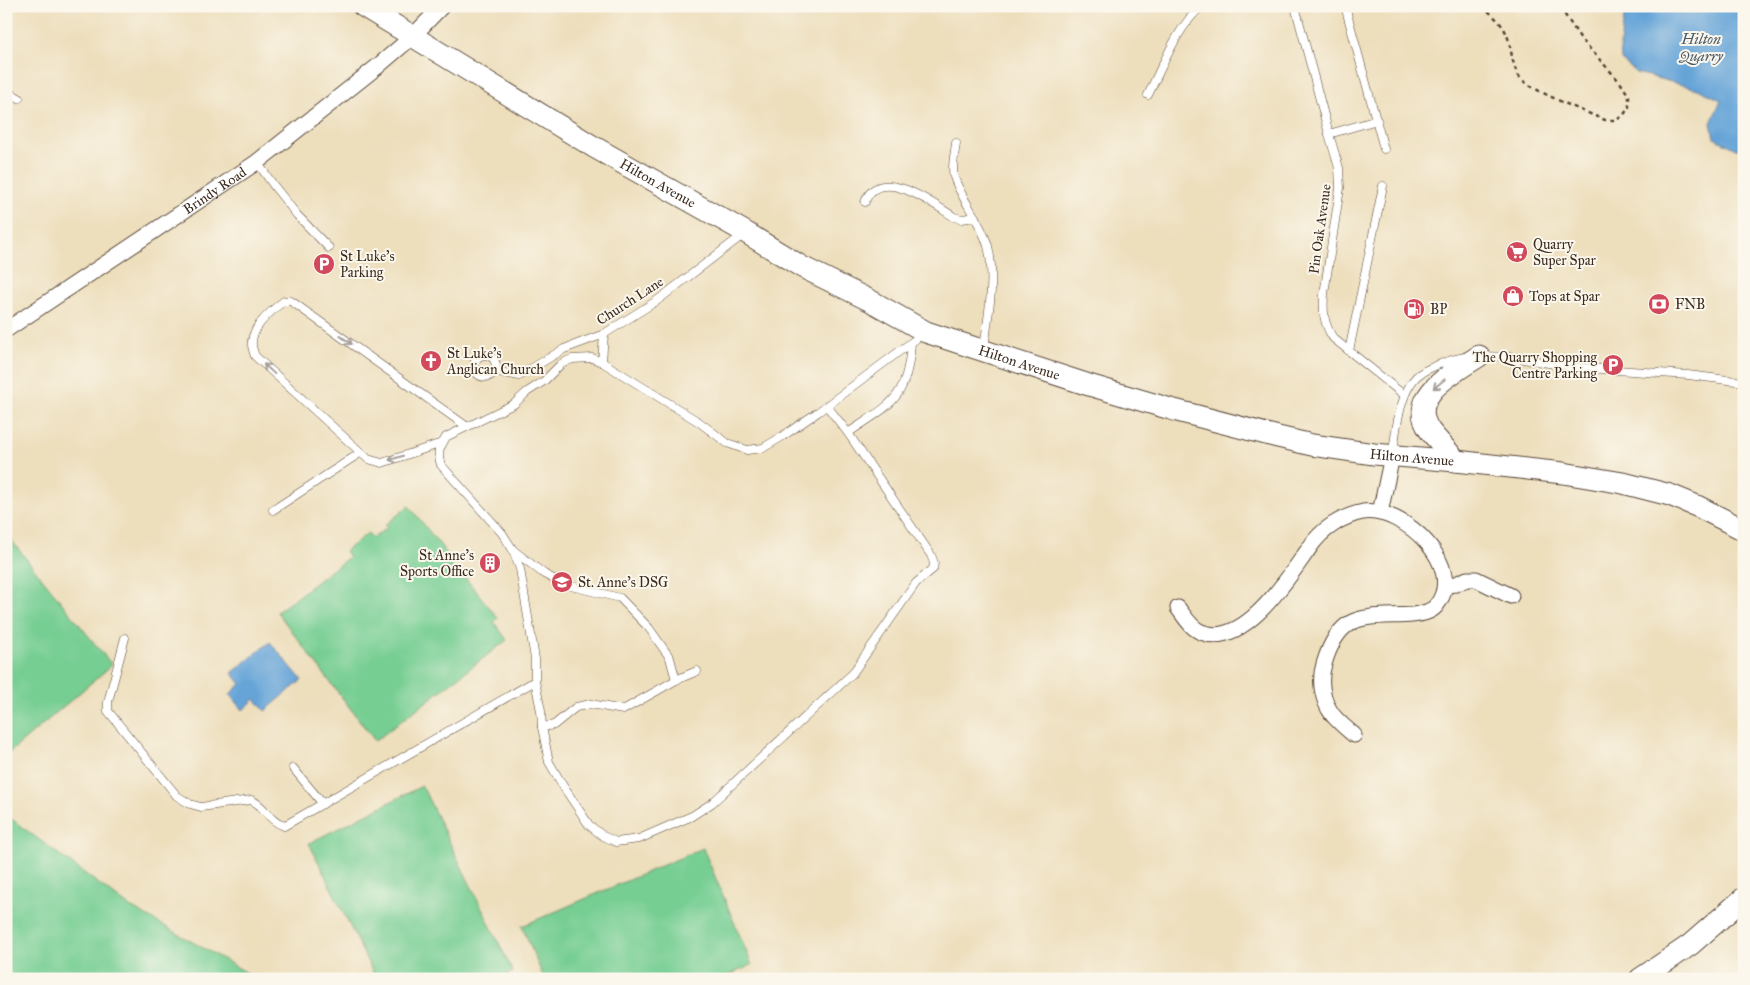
<svg xmlns="http://www.w3.org/2000/svg" width="1750" height="985" viewBox="0 0 1750 985" font-family="'IM FELL Great Primer',serif">
<style>
.green{fill:#76ce93;stroke:#587c58}
.water{fill:#66a4d8;stroke:#50677b}
.lines{fill:none;stroke-linecap:round;stroke-linejoin:round}
.lane-casing{stroke:#564536;stroke-width:9}
.street-casing{stroke:#564536;stroke-width:17}
.secondary-casing{stroke:#564536;stroke-width:23}
.path{stroke:#564536;stroke-width:2.5;stroke-dasharray:4 4;stroke-linecap:butt}
.lane{stroke:#fff;stroke-width:8}
.street{stroke:#fff;stroke-width:15}
.secondary{stroke:#fff;stroke-width:21}
.oneway{stroke:#a79f9a}
.labels{text-anchor:middle;dominant-baseline:central;stroke-width:4;stroke-linejoin:round;paint-order:stroke}
.street-label{font-size:14px;fill:#3b2a1e;stroke:#fbf7ec}
.poi-label{font-size:14px;fill:#3b2a1e;stroke:#fbf7ec;text-anchor:start}
.water-label{font-size:15px;font-style:italic;fill:#4c5b68;stroke:#fbf7ec}
</style>
<rect width="100%" height="100%" fill="#fbf7ec"/>
<filter id="ink" filterUnits="userSpaceOnUse"><feTurbulence type="fractalNoise" baseFrequency=".02" numOctaves="2"/><feDisplacementMap in="SourceGraphic" scale="10" xChannelSelector="R" yChannelSelector="G"/><feConvolveMatrix kernelMatrix="1 2 1 2 8 2 1 2 1" color-interpolation-filters="sRGB"/></filter>
<filter id="wash" filterUnits="userSpaceOnUse"><feTurbulence type="fractalNoise" baseFrequency=".0096" numOctaves="4" result="noise"/><feDisplacementMap in="SourceGraphic" scale="20" xChannelSelector="R" yChannelSelector="G"/><feGaussianBlur stdDeviation="1.12" result="paint"/><feColorMatrix in="noise" values="0 0 0 0 0 0 0 0 0 0 0 0 0 0 0 0 0 1.4 0 .05"/><feComposite in="paint" operator="in"/></filter>
<g filter="url(#wash)">
<rect width="100%" height="100%" fill="#eddebc"/>
<g class="green">
<polygon points="409,506 448,555 445,558 455,571 458,569 498,618 494,622 507,640 375,741 277,612 349,557 345,551 368,533 373,538 387,528 385,525"/>
<polygon points="11,540 112,665 8,754 6,752 6,543"/>
<polygon points="422,786 513,972 499,979 376,979 309,843"/>
<polygon points="6,815 127,905 258,979 6,979"/>
<polygon points="703,848 752,965 720,979 544,979 522,926"/>
</g>
<g class="water">
<polygon points="1626,6 1744,6 1744,150 1737,149 1714,138 1711,123 1721,100 1698,89 1637,73 1621,60 1620,43"/>
<polygon points="270,642 302,680 265,711 255,699 243,710 230,694 241,684 232,673"/>
</g>
</g>
<g filter="url(#ink)">
<g class="lines">
<g class="lane-casing">
<g id="lane">
<path d="M1295 6 1329 134 1339 168 1340 188 1324 294C1323 312 1323 322 1333 338L1404 395"/>
<polyline points="1345,6 1384,149"/>
<polyline points="6,91 19,98"/>
<path d="M1148 95C1162 67 1178 25 1202 6"/>
<polyline points="1329,134 1377,120"/>
<path d="M956 143C955 153 951 167 954 177 962 201 981 221 988 246 996 279 988 315 984 349"/>
<polyline points="257,162 274,186 297,215 329,248"/>
<path d="M865 202C879 163 935 205 954 217L962 219 975 217"/>
<polyline points="604,334 602,362 592,358 572,359 561,364 544,381 527,392 514,404 446,437 439,450 439,458 441,465 502,533 513,550 520,569 535,659 535,681 541,711 542,727 554,725 576,707 591,704 623,710 676,680 697,671"/>
<polyline points="1349,351 1383,186"/>
<circle cx="485" cy="366" r="11"/>
<polyline points="1479,356 1511,357 1574,367 1688,375 1744,382"/>
<polyline points="602,362 699,422 727,443 747,450 763,448 783,436 818,412 924,333"/>
<polyline points="495,371 519,376 564,349 604,334 658,300 744,234"/>
<path d="M848 433C892 403 907 400 911 343"/>
<path d="M442 443 382 463 368 459 255 356C254 353 252 348 252 345 250 328 272 310 284 301H291L466 426"/>
<path d="M1393 454C1395 433 1400 393 1416 377 1425 368 1452 359 1465 357"/>
<polyline points="273,510 360,453"/>
<polyline points="513,550 544,574 563,584 620,598 649,628 670,658 676,680"/>
<path d="M125 638 108 702V711L177 796 190 804 201 807 251 800C266 806 267 820 284 826L535 681"/>
<polyline points="542,727 549,762 563,786 589,825 603,836 616,842 639,839 692,816 712,803 852,674 916,583 933,569 934,563 931,555 848,433 827,406"/>
<polyline points="293,768 323,804"/>
</g>
</g>
<g class="street-casing">
<g id="street">
<path id="s1" d="M6 330 257 162 378 66 412 37 442 6"/>
<polyline points="1380,513 1392,456"/>
<polyline points="1445,585 1456,584 1467,579 1476,579 1511,596"/>
<path d="M1178 608C1185 617 1191 628 1201 632 1244 650 1290 575 1310 547 1321 530 1342 516 1363 512 1403 506 1468 567 1436 606 1430 613 1420 614 1412 615 1364 618 1340 610 1324 664 1319 680 1322 700 1332 714 1338 722 1347 729 1354 735"/>
</g>
</g>
<g class="secondary-casing">
<g id="secondary">
<path id="s2" d="M363 6 594 147 745 232 802 267 871 301 926 332 1089 385 1174 410 1278 437 1312 445 1374 454 1456 461 1563 473 1623 483 1670 495 1699 507 1744 530"/>
<path d="M1456 461C1448 451 1438 441 1430 431 1405 396 1455 372 1479 356"/>
<polyline points="1640,979 1690,945 1744,898"/>
</g>
</g>
<path class="path" d="M1482 6C1491 13 1503 24 1507 35 1512 49 1511 63 1519 76 1526 89 1588 113 1605 120H1616L1623 116 1629 107V96L1620 82 1581 39 1559 6"/>
<use href="#lane" class="lane"/>
<use href="#street" class="street"/>
<use href="#secondary" class="secondary"/>
</g>
<defs><path id="oneway-shaft" d="M-6 0H5M1.5-3L5.5 0L1.5 3" fill="none" stroke-width="1.6" stroke-linecap="round" stroke-linejoin="round" transform="scale(1.25)"/></defs>
<g class="oneway">
<use href="#oneway-shaft" transform="translate(346 340) rotate(36)"/>
<use href="#oneway-shaft" transform="translate(269 369) rotate(-137)"/>
<use href="#oneway-shaft" transform="translate(1439 384) rotate(141)"/>
<use href="#oneway-shaft" transform="translate(396 458) rotate(162)"/>
</g>
</g>
<defs>
<g id="supermarket-disc" transform="scale(1.125)"><circle r="9.5" fill="#d1495b" stroke="#fbf7ec"/><path d="M-6-5.5h2.5l.6 2H6L4.5 2H-2.5L-4.4-4H-6ZM-1.5 3.2a1.3 1.3 0 1 0 .1 0ZM3 3.2a1.3 1.3 0 1 0 .1 0Z" fill="#fff"/></g>
<g id="parking-disc" transform="scale(1.125)"><circle r="9.5" fill="#d1495b" stroke="#fbf7ec"/><path d="M-3.5-5.5H1a3.5 3.5 0 0 1 0 7H-1V5.5H-3.5ZM-1-3.4V-.6H.8a1.4 1.4 0 0 0 0-2.8Z" fill="#fff"/></g>
<g id="shop-disc" transform="scale(1.125)"><circle r="9.5" fill="#d1495b" stroke="#fbf7ec"/><path d="M-5-2.5h2.3a2.7 3.5 0 0 1 5.4 0H5L5.5 6h-11ZM-1.5-2.5h3a1.5 2.3 0 0 0-3 0Z" fill="#fff"/></g>
<g id="bank-disc" transform="scale(1.125)"><circle r="9.5" fill="#d1495b" stroke="#fbf7ec"/><path d="M-6-4H6V4H-6ZM0-2.3a2.3 2.3 0 1 0 0 4.6a2.3 2.3 0 1 0 0-4.6Z" fill="#fff"/></g>
<g id="fuel-disc" transform="scale(1.125)"><circle r="9.5" fill="#d1495b" stroke="#fbf7ec"/><path d="M-5.5-6h7V0h2V4h1.3V-2.5L3-4.5l.8-.8L6-3V5H2.5V1h-1V6h-7ZM-4.2-4.7v3.2H.2V-4.7Z" fill="#fff"/></g>
<g id="church-disc" transform="scale(1.125)"><circle r="9.5" fill="#d1495b" stroke="#fbf7ec"/><path d="M-1.2-6h2.4v3.5h3.3v2.4h-3.3V6h-2.4V-.1h-3.3v-2.4h3.3Z" fill="#fff"/></g>
<g id="building-disc" transform="scale(1.125)"><circle r="9.5" fill="#d1495b" stroke="#fbf7ec"/><path d="M-4-6H4V6H1V3H-1V6H-4ZM-2.5-4.3h1.7v1.8h-1.7ZM.8-4.3h1.7v1.8H.8ZM-2.5-1h1.7V.8h-1.7ZM.8-1h1.7V.8H.8Z" fill="#fff"/></g>
<g id="school-disc" transform="scale(1.125)"><circle r="9.5" fill="#d1495b" stroke="#fbf7ec"/><path d="M0-5L7-2L0 1L-7-2ZM-4 1L0 2.5L4 1V4Q0 6-4 4Z" fill="#fff"/></g>
</defs>
<g fill-rule="evenodd">
<use href="#supermarket-disc" x="1517" y="252"/>
<use href="#parking-disc" x="324" y="264"/>
<use href="#shop-disc" x="1513" y="296"/>
<use href="#bank-disc" x="1659" y="304"/>
<use href="#fuel-disc" x="1414" y="309"/>
<use href="#church-disc" x="431" y="361"/>
<use href="#parking-disc" x="1613" y="365"/>
<use href="#building-disc" x="490" y="563"/>
<use href="#school-disc" x="562" y="582"/>
</g>
<g class="labels">
<g class="street-label">
<text stroke="none"><textPath href="#s2" startOffset="344">Hilton Avenue</textPath></text>
<text stroke="none"><textPath href="#s1" startOffset="251">Brindy Road</textPath></text>
<text transform="translate(1320 229) rotate(-82)">Pin Oak Avenue</text>
<text transform="translate(630 301) rotate(-33)">Church Lane</text>
<text stroke="none"><textPath href="#s2" startOffset="749">Hilton Avenue</textPath></text>
<text stroke="none"><textPath href="#s2" startOffset="1154">Hilton Avenue</textPath></text>
</g>
<g class="poi-label">
<text x="1533" y="244">Quarry<tspan x="1533" dy="16">Super Spar</tspan></text>
<text x="340" y="256">St Luke's<tspan x="340" dy="16">Parking</tspan></text>
<text x="1529" y="296">Tops at Spar</text>
<text x="1675" y="304">FNB</text>
<text x="1430" y="309">BP</text>
<text x="447" y="353">St Luke's<tspan x="447" dy="16">Anglican Church</tspan></text>
<text x="1597" y="357" text-anchor="end">The Quarry Shopping<tspan x="1597" dy="16">Centre Parking</tspan></text>
<text x="474" y="555" text-anchor="end">St Anne's<tspan x="474" dy="16">Sports Office</tspan></text>
<text x="578" y="582">St. Anne's DSG</text>
</g>
<g class="water-label">
<text x="1701" y="39">Hilton<tspan x="1701" dy="17">Quarry</tspan></text>
</g>
</g>
<rect width="1750" height="985" fill="none" stroke="#fbf7ec" stroke-width="25"/>
</svg>
